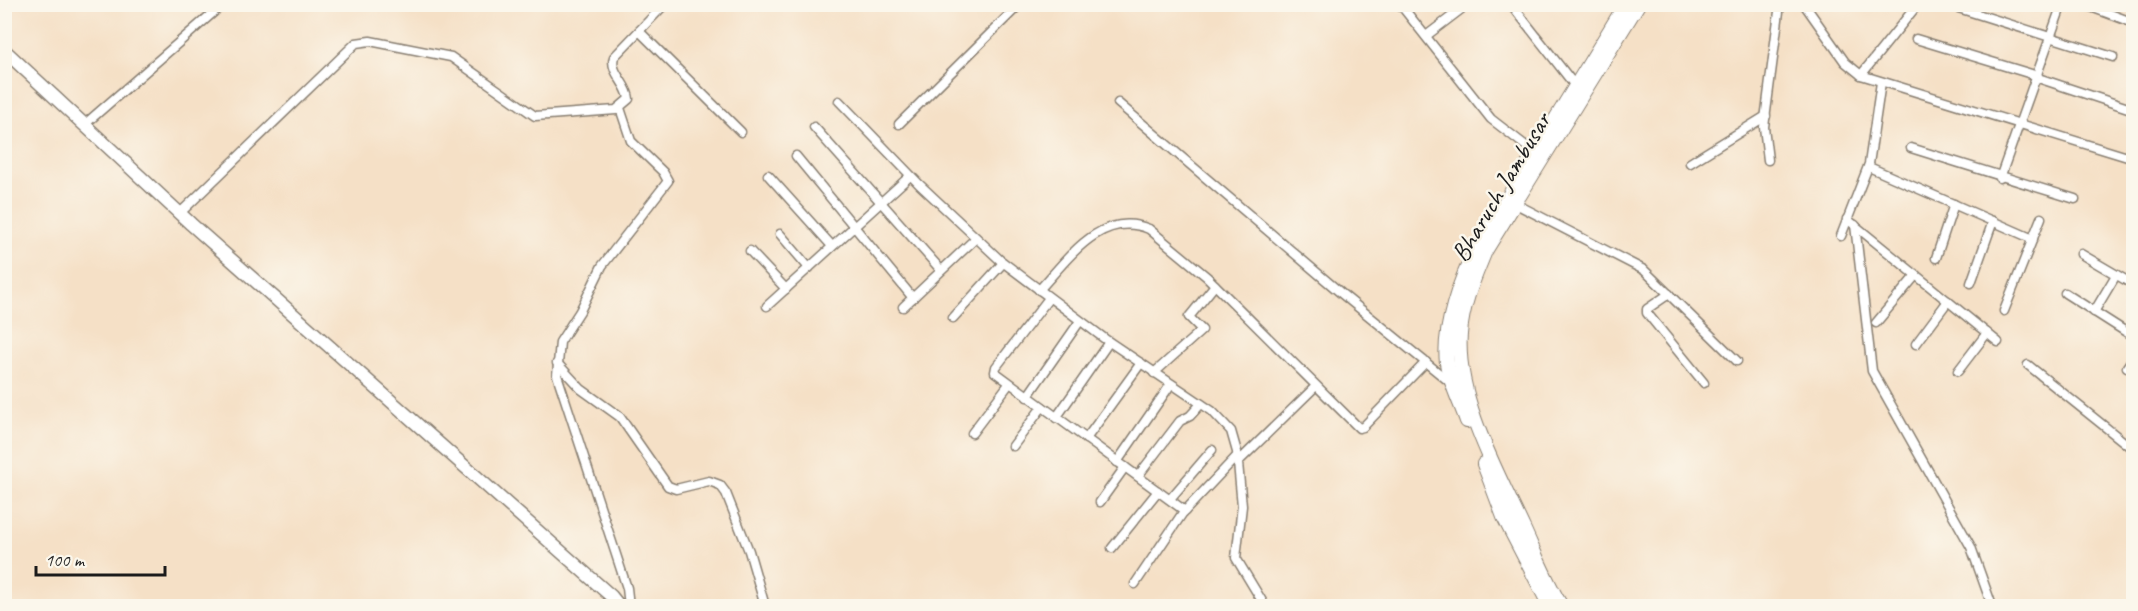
<svg xmlns="http://www.w3.org/2000/svg" width="2138" height="611" viewBox="0 0 2138 611" font-family="Caveat,sans-serif">
<style>
.lines{fill:none;stroke-linecap:round;stroke-linejoin:round}
.minor-casing{stroke:#887e71;stroke-width:11}
.secondary-casing{stroke:#887e71;stroke-width:15}
.primary-casing{stroke:#887e71;stroke-width:16}
.minor{stroke:#fff;stroke-width:8}
.secondary{stroke:#fff;stroke-width:12}
.primary{stroke:#fff;stroke-width:14}
.labels{text-anchor:middle;dominant-baseline:central;stroke-width:5;stroke-linejoin:round;paint-order:stroke}
.street-label{font-size:26px;fill:#1c1c1c;stroke:#fbf7ec}
</style>
<rect width="100%" height="100%" fill="#fbf7ec"/>
<filter id="ink" filterUnits="userSpaceOnUse"><feTurbulence type="fractalNoise" baseFrequency=".0167" numOctaves="2"/><feDisplacementMap in="SourceGraphic" scale="12" xChannelSelector="R" yChannelSelector="G"/><feConvolveMatrix kernelMatrix="1 2 1 2 8 2 1 2 1" color-interpolation-filters="sRGB"/></filter>
<filter id="wash" filterUnits="userSpaceOnUse"><feTurbulence type="fractalNoise" baseFrequency=".008" numOctaves="4" result="noise"/><feDisplacementMap in="SourceGraphic" scale="24" xChannelSelector="R" yChannelSelector="G"/><feGaussianBlur stdDeviation="1.35" result="paint"/><feColorMatrix in="noise" values="0 0 0 0 0 0 0 0 0 0 0 0 0 0 0 0 0 1.4 0 .05"/><feComposite in="paint" operator="in"/></filter>
<g filter="url(#wash)">
<rect width="100%" height="100%" fill="#f5e0c6"/>
</g>
<g filter="url(#ink)">
<g class="lines">
<g class="minor-casing">
<g id="minor">
<polyline points="1400,4 1491,119 1539,156"/>
<polyline points="1511,4 1576,87"/>
<polyline points="1804,4 1845,62 1861,75 2134,159"/>
<polyline points="2083,4 2134,23"/>
<polyline points="1949,5 2113,57"/>
<polyline points="639,31 741,132"/>
<polyline points="1426,36 1468,4"/>
<polyline points="1916,39 2038,76"/>
<polyline points="1861,75 1918,4"/>
<polyline points="2038,78 2134,110"/>
<polyline points="839,101 919,184 1000,260 1105,339 1212,411 1231,431 1237,452 1242,506 1236,558 1265,606"/>
<polyline points="1118,103 1342,294 1451,383"/>
<polyline points="620,108 631,141 663,172 668,181 602,266 580,311 560,342 557,375 627,588 629,606"/>
<polyline points="899,124 1020,4"/>
<polyline points="84,125 223,4"/>
<polyline points="814,127 941,270"/>
<polyline points="1911,148 2075,199"/>
<polyline points="796,156 913,298"/>
<polyline points="1768,160 1764,127 1780,4"/>
<polyline points="1690,163 1766,116"/>
<polyline points="1869,167 2033,239"/>
<polyline points="768,175 832,246"/>
<polyline points="2000,178 2062,4"/>
<polyline points="1512,202 1644,270 1737,361"/>
<path d="M179 214 356 43 370 41 451 57 535 116 616 110 629 99C628 84 609 72 614 57L665 4"/>
<polyline points="1847,219 1998,342"/>
<polyline points="1855,225 1872,371 1971,547 1992,606"/>
<polyline points="780,234 809,268"/>
<polyline points="1841,236 1869,164 1881,82"/>
<polyline points="750,251 786,289"/>
<polyline points="2081,254 2134,285"/>
<polyline points="1936,258 1954,204"/>
<polyline points="1971,283 1993,221"/>
<path d="M1039 290C1068 259 1101 209 1149 229L1207 277 1359 428 1363 427 1426 362"/>
<polyline points="2065,293 2134,337"/>
<polyline points="1669,294 1647,309 1647,313 1704,383"/>
<polyline points="1049,298 996,367 995,372 1185,511"/>
<polyline points="767,306 910,176"/>
<polyline points="903,307 976,238"/>
<polyline points="2004,311 2041,218"/>
<polyline points="2094,312 2116,275"/>
<polyline points="953,318 1003,263"/>
<polyline points="1876,323 1916,275"/>
<polyline points="1916,344 1948,301"/>
<polyline points="557,363 581,389 620,417 668,486 676,489 709,481 720,485 726,493 749,551 765,606"/>
<polyline points="2028,365 2134,450"/>
<polyline points="2127,367 2134,357"/>
<polyline points="1958,371 1987,333"/>
<polyline points="1154,373 1202,330 1189,317 1215,285"/>
<polyline points="1027,397 1080,321"/>
<polyline points="1056,418 1109,342"/>
<polyline points="972,433 1009,384"/>
<polyline points="1086,439 1141,363"/>
<polyline points="1013,446 1042,407"/>
<polyline points="1117,462 1171,384"/>
<polyline points="1238,462 1316,386"/>
<polyline points="1138,476 1180,421 1190,416 1201,404"/>
<polyline points="1170,499 1212,450"/>
<polyline points="1100,502 1125,467"/>
<polyline points="1112,548 1158,491"/>
<polyline points="1135,584 1182,514 1237,456"/>
</g>
</g>
<g class="secondary-casing">
<polyline id="secondary" points="4,50 191,224 611,596 619,606"/>
</g>
<g class="primary-casing">
<g id="primary">
<path d="M1467 421C1461 403 1450 383 1447 363 1443 329 1460 279 1476 250L1626 4"/>
<polyline points="1484,464 1504,517 1550,606"/>
<path d="M1561 606C1546 582 1535 554 1523 528 1497 472 1455 397 1460 334 1462 304 1474 278 1485 251L1638 4"/>
</g>
</g>
<use href="#minor" class="minor"/>
<use href="#secondary" class="secondary"/>
<use href="#primary" class="primary"/>
</g>
</g>
<g class="labels">
<g class="street-label">
<text transform="translate(1501 187) rotate(-59)">Bharuch Jambusar</text>
</g>
</g>
<rect width="2138" height="611" fill="none" stroke="#fbf7ec" stroke-width="24"/>
<path d="M36 566v9h129v-9" fill="none" stroke="#1c1c1c" stroke-width="3"/>
<text x="45" y="566" font-size="18" fill="#1c1c1c" stroke="#fbf7ec" stroke-width="4.5" paint-order="stroke">100 m</text>
</svg>
